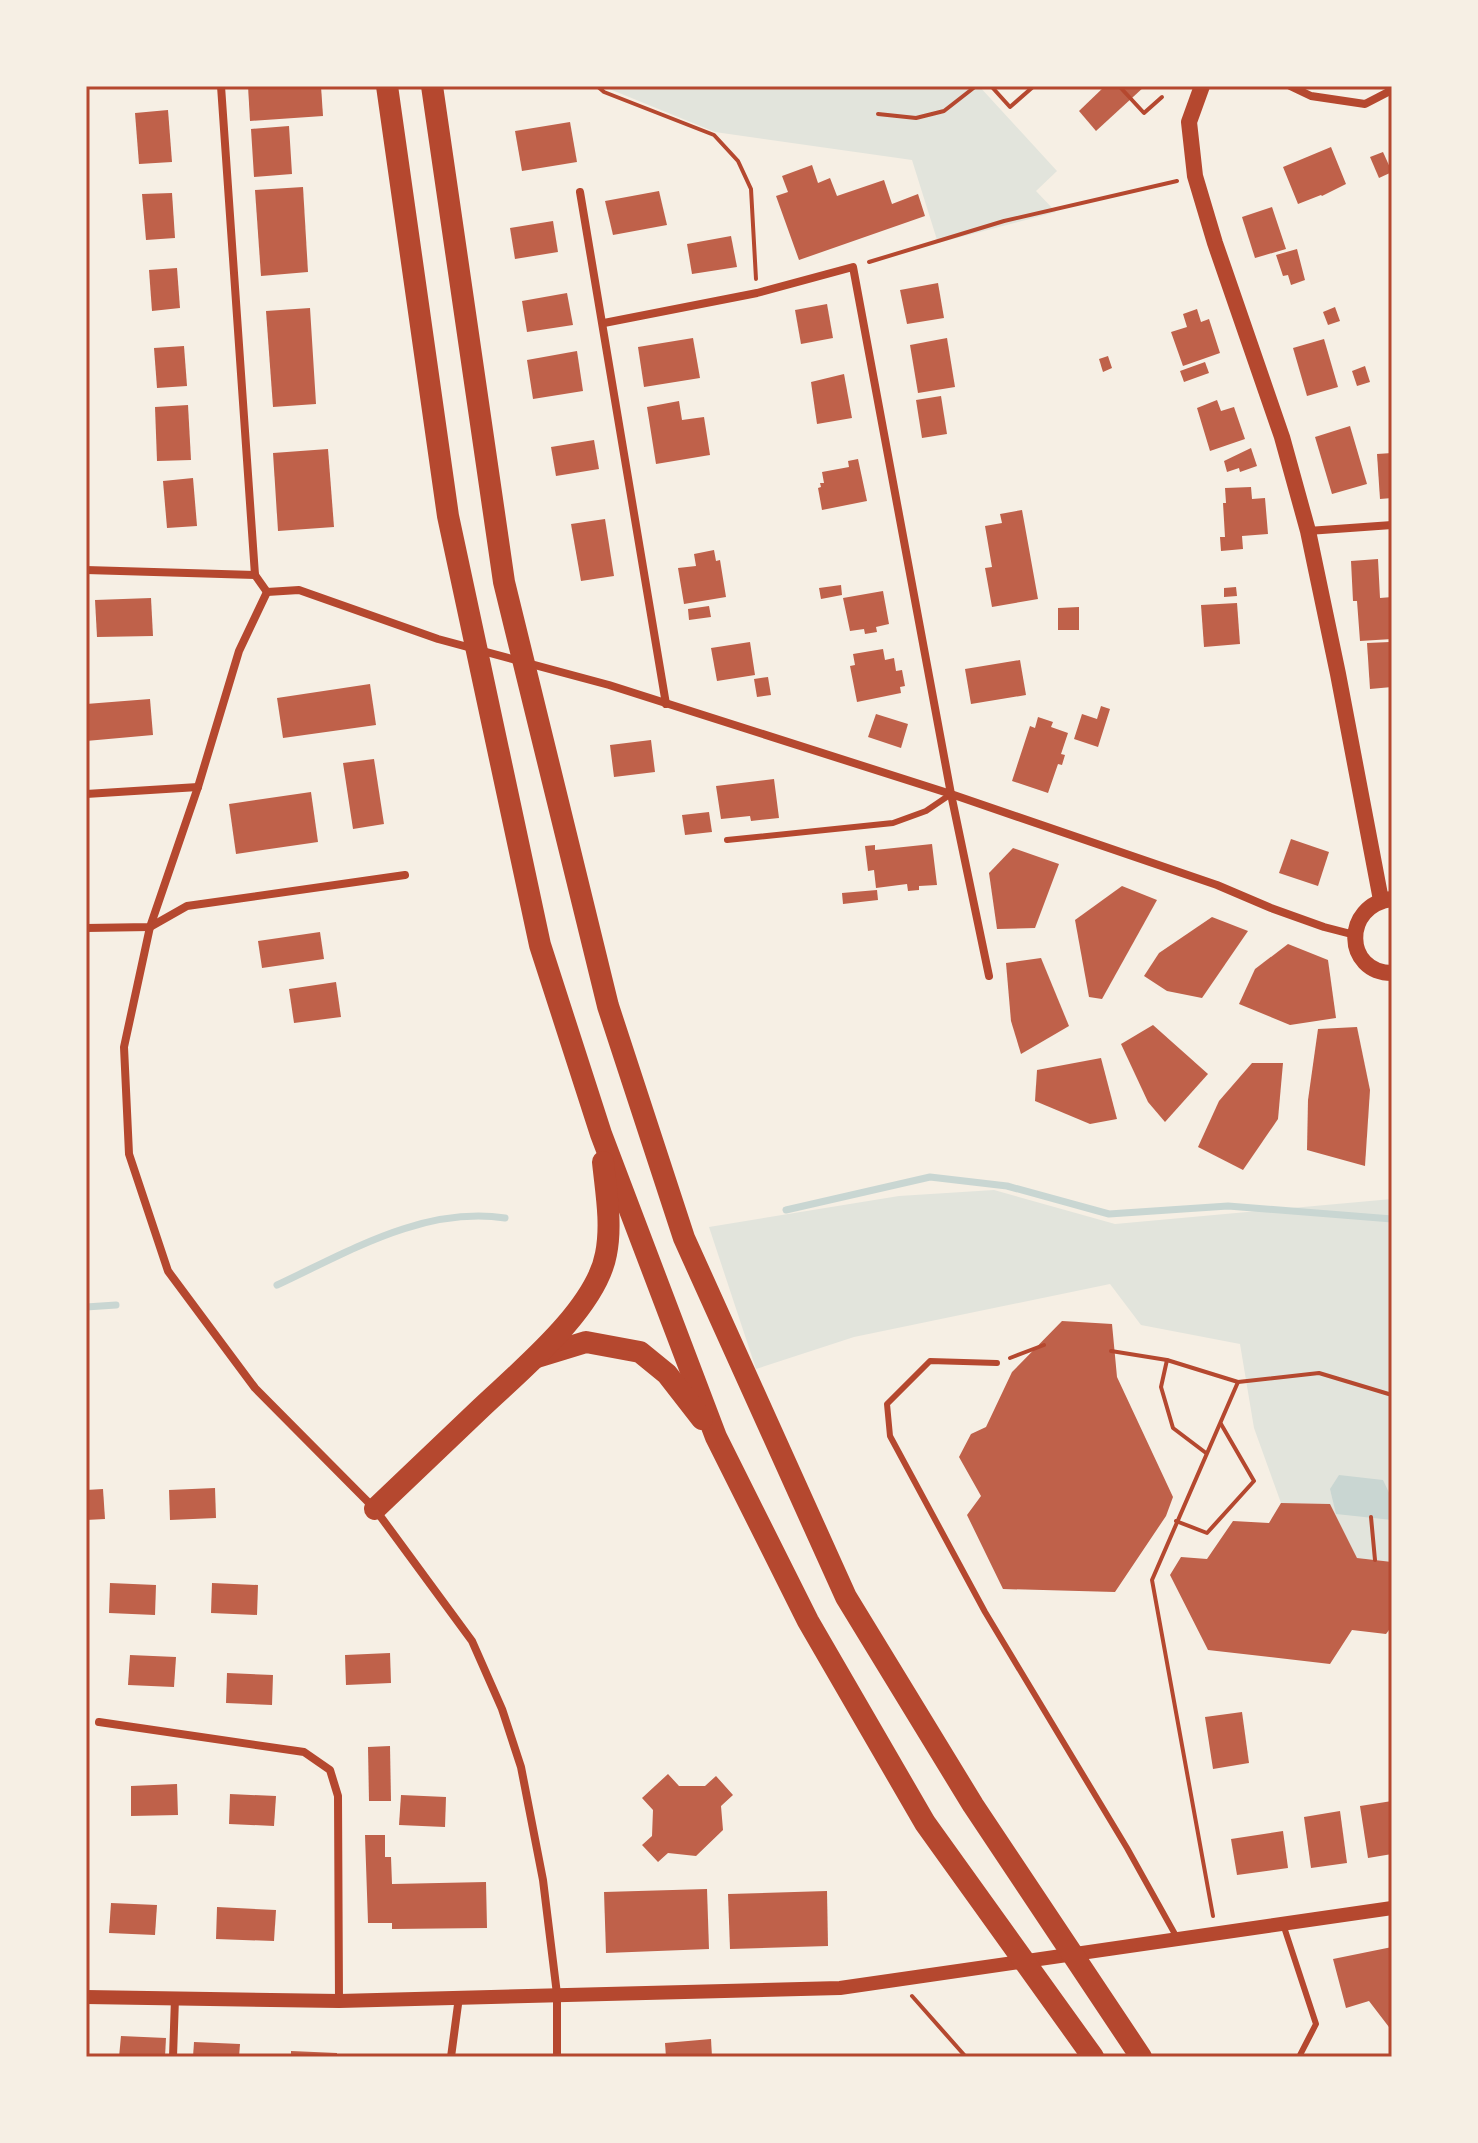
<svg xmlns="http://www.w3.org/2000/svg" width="1478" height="2143" viewBox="0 0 1478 2143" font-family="'DejaVu Sans',sans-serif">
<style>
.green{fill:#e2e4dc}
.water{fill:#c9d6d2}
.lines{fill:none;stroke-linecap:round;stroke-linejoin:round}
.stream{stroke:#c9d6d2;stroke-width:7}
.building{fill:#bf614a}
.path{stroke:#b5482f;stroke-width:4}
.service{stroke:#b5482f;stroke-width:6}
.minor{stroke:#b5482f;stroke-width:8}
.tertiary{stroke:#b5482f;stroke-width:14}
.secondary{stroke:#b5482f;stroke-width:16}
.trunk{stroke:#b5482f;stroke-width:22}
.neatline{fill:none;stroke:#b5482f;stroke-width:3}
</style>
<rect width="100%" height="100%" fill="#f6efe4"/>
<g class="green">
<polygon points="602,86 979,86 1057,171 1036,191 1056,212 938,243 912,160 715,132"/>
<polygon points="994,1190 1115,1224 1392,1199 1392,1562 1357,1558 1330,1504 1281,1503 1254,1428 1240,1344 1141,1325 1110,1284 854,1337 756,1369 709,1227 899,1196"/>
</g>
<polygon class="water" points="1339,1475 1383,1480 1392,1499 1392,1520 1336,1514 1330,1489"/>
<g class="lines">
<g class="stream">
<polyline points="786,1210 930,1177 1007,1186 1109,1214 1228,1206 1392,1219"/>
<path d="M277 1285C348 1252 423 1206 505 1218"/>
<polyline points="86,1307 116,1305"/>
</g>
</g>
<g class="building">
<polygon points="248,86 321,86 323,116 250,121"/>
<polygon points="1105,86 1145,86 1096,131 1079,111"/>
<polygon points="168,110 172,162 139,164 135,113"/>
<polygon points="570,122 577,162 522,171 515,131"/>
<polygon points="289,126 292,174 254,177 251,129"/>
<polygon points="1331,147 1346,184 1322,196 1321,195 1298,204 1283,167"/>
<polygon points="1383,152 1392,172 1379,178 1370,157"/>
<polygon points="812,165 818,183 830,178 837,196 884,180 892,204 918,194 925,216 799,260 776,196 788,192 782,176"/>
<polygon points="303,187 308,272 261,276 255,190"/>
<polygon points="659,191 667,225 613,235 605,201"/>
<polygon points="172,193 175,238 146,240 142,194"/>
<polygon points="1272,207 1286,249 1255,258 1242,217"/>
<polygon points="553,221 558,252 515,259 510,228"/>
<polygon points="731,236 737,267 692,274 687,244"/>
<polygon points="1297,249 1305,280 1291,285 1288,275 1283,276 1276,255"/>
<polygon points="177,268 180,308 152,311 149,270"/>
<polygon points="938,283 944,318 907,324 900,290"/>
<polygon points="567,293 573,325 527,332 522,301"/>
<polygon points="827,304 833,338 801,344 795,310"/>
<polygon points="1335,307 1340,321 1328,325 1323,312"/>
<polygon points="310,308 316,404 273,407 266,311"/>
<polygon points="1197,309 1201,322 1209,319 1220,353 1183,366 1171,332 1187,327 1183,314"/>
<polygon points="693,338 700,378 644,387 638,347"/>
<polygon points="947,338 955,387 918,393 910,345"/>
<polygon points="1324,339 1338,387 1307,396 1293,348"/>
<polygon points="184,346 187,386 157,388 154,348"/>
<polygon points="577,351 583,391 533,399 527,360"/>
<polygon points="1108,356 1112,368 1103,372 1099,359"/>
<polygon points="1205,362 1209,373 1184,382 1180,371"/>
<polygon points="1365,366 1370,382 1357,386 1352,371"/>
<polygon points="844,374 852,418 817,424 811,382"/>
<polygon points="941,396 947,434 922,438 916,400"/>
<polygon points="1217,400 1221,411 1234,407 1245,439 1210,451 1197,408"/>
<polygon points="679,401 682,420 704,417 710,455 656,464 647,407"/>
<polygon points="188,405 191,460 157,461 155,407"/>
<polygon points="1350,426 1367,484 1332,494 1315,437"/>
<polygon points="594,440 599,469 556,476 551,447"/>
<polygon points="1251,448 1257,466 1240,472 1239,468 1227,472 1224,461"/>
<polygon points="328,449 334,527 278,531 273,453"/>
<polygon points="1392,453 1392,498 1380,499 1377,454"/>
<polygon points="858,459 867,501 822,510 818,488 821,487 820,483 824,483 822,472 849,467 848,461"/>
<polygon points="193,478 197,526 167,528 163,481"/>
<polygon points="1251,487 1252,499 1265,498 1268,534 1242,536 1243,549 1221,551 1220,537 1225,537 1223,503 1226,503 1225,488"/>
<polygon points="1022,510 1038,599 992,607 985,568 992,567 985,526 1002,523 1000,514"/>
<polygon points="605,519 614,576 581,581 571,524"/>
<polygon points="714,550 716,561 720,560 726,597 684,604 678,568 696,566 694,554"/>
<polygon points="1378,559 1380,598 1392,597 1392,639 1360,641 1357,601 1353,601 1351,561"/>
<polygon points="841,585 842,595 821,599 819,588"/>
<polygon points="1236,587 1237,596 1224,597 1224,588"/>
<polygon points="883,591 889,624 876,627 877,632 865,634 864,629 850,631 843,598"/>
<polygon points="151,598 153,636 97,637 95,600"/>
<polygon points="1237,603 1240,644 1204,647 1201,605"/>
<polygon points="709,606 711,617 689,620 688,609"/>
<polygon points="1079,607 1079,630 1058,630 1058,608"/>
<polygon points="750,642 755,675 717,681 711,648"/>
<polygon points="1390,642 1392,687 1370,689 1367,643"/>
<polygon points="883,649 885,660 894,658 896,671 902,670 905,686 900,687 901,693 857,702 850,666 855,665 853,654"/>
<polygon points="1020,660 1026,695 971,704 965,669"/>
<polygon points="768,677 771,695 757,697 754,679"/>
<polygon points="370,684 376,725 283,738 277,698"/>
<polygon points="150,699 153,735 86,741 86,704"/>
<polygon points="1101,706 1110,709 1098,747 1074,739 1082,714 1097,719"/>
<polygon points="876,714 908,724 901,748 868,737"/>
<polygon points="1038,717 1053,722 1051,727 1068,733 1061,754 1065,755 1062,765 1058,764 1048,793 1012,781 1030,726 1035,728"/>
<polygon points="651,740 655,772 614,777 610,745"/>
<polygon points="374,759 384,824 353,829 343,763"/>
<polygon points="774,779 779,818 751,821 750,816 721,819 716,786"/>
<polygon points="311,792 318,842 236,854 229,804"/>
<polygon points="709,812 712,832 685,835 682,815"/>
<polygon points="1291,839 1329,852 1318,886 1279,873"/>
<polygon points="932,844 937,885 919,886 919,890 908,891 907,884 876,888 874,870 868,871 865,846 875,845 875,850"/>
<polygon points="1013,848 1059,864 1035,928 997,929 989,873"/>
<polygon points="1122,886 1157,900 1102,999 1089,997 1075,920"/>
<polygon points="877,890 878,900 843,904 842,893"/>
<polygon points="1212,917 1248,931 1202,998 1167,991 1144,976 1159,953"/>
<polygon points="320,932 324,959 262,968 258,941"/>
<polygon points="1288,944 1328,960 1336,1018 1290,1025 1239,1004 1255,969"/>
<polygon points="1041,958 1069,1026 1021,1054 1011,1021 1006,963"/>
<polygon points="336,982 341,1017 294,1023 289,989"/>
<polygon points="1153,1025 1208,1074 1165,1122 1148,1102 1121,1044"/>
<polygon points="1357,1027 1370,1090 1365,1166 1307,1150 1308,1100 1318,1029"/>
<polygon points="1101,1058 1117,1119 1090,1124 1035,1101 1037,1070"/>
<polygon points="1252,1063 1283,1063 1278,1119 1243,1170 1198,1147 1219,1101"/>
<polygon points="1062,1321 1112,1324 1117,1377 1173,1497 1166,1516 1115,1592 1003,1589 967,1515 981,1496 959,1457 971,1434 986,1427 1012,1372"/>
<polygon points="215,1488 216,1518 170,1520 169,1490"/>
<polygon points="103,1489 105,1519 86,1520 86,1490"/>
<polygon points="1281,1503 1330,1504 1357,1558 1392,1562 1392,1626 1386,1634 1352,1630 1330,1664 1208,1650 1170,1575 1181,1557 1207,1559 1233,1521 1269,1523"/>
<polygon points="110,1583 156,1585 155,1615 109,1613"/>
<polygon points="212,1583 258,1585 257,1615 211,1613"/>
<polygon points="390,1653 391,1683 346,1685 345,1655"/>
<polygon points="130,1655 176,1657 174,1687 128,1685"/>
<polygon points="227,1673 273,1675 272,1705 226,1703"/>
<polygon points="1242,1712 1249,1763 1213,1769 1205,1717"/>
<polygon points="390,1746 391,1801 369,1801 368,1747"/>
<polygon points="668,1774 679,1786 705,1786 716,1776 733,1795 721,1806 723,1830 696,1856 668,1853 658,1862 642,1845 652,1836 653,1810 642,1798"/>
<polygon points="177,1784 178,1815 131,1816 131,1786"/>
<polygon points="230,1794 276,1796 274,1826 229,1824"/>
<polygon points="401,1795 446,1797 445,1827 399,1825"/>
<polygon points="1392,1801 1392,1854 1368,1858 1360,1806"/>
<polygon points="1340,1811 1347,1863 1311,1868 1304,1817"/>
<polygon points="1283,1831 1288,1868 1237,1875 1231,1839"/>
<polygon points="365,1835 385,1835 385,1857 391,1857 392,1884 486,1882 487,1928 392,1929 392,1923 368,1923"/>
<polygon points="707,1889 709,1949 606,1953 604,1892"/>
<polygon points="827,1891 828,1946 730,1949 728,1894"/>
<polygon points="111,1903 157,1905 155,1935 109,1933"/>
<polygon points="217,1907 276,1910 274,1941 216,1939"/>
<polygon points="1392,1947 1392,2031 1369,2001 1346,2008 1333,1959"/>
<polygon points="121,2036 166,2038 165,2057 119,2057"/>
<polygon points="711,2039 712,2057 666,2057 665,2043"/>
<polygon points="194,2042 240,2044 239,2057 193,2057"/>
<polygon points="291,2051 337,2053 337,2057 291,2057"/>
</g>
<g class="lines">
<g class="path">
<polyline points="597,86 604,92 714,135 738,161 751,189 756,279"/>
<polyline points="991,86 1010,107 1034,86"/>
<polyline points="1119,86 1144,113 1162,97"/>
<polyline points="878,114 916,118 944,111 976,86"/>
<polyline points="869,262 1004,221 1177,181"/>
<polyline points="1111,1351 1167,1360"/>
<polyline points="1010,1358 1044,1345"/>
<polyline points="1206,1453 1173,1428 1161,1387 1167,1360 1238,1382 1319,1373 1392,1395"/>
<polyline points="1371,1517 1375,1560"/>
<polyline points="1176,1521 1207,1533 1254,1481 1221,1424"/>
<polyline points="1213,1916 1152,1580 1238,1382"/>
<polyline points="912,1996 966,2057"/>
</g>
<g class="service">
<polyline points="727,840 893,823 926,811 951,794"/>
<polyline points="997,1363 930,1361 887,1404 890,1436 985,1612 1127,1848 1176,1936"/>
<polyline points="1283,1924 1316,2024 1299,2057"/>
</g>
<g class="minor">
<polyline points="221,86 255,575 267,592"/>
<polyline points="1290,86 1311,96 1365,104 1392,90"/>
<polyline points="580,192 666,704"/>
<polyline points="604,323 757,293 853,267 951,794 989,976"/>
<polyline points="1308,531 1392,525"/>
<polyline points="86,570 255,575"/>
<polyline points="267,592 239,651 198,787 150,927 124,1047 129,1154 168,1271 255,1388 375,1509 472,1641 502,1709 521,1767 543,1880 557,1994 557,2057"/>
<polyline points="267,592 299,590 438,639 609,685 951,794 1217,885 1271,908 1324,927 1355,935"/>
<polyline points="86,794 198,787"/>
<polyline points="86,928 150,927 187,906 405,875"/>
<polyline points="99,1722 304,1752 330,1770 338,1796 339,2001"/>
<polyline points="173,2057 175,1998"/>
<polyline points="451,2057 459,1997"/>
</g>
<polyline class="tertiary" points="86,1997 339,2001 840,1988 1392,1908"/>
<g class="secondary">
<polyline points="1202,86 1189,122 1195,176 1215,243 1282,437 1308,531 1338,674 1381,900"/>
<path d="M1392 899C1342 905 1344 973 1392 973"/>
</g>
<g class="trunk">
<polyline points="387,86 448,516 540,945 601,1134 716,1437 808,1621 925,1823 1093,2057"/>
<polyline points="432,86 504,582 608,1006 684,1238 846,1597 973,1805 1141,2057"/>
<polyline points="537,1357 586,1342 640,1352 667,1374 702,1419"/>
<path d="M375 1509C411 1475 446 1441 481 1408 521 1370 596 1309 606 1254 612 1224 606 1192 603 1162"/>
</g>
</g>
<rect width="1478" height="2143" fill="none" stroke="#f6efe4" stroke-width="176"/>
<rect x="88" y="88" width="1302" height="1967" class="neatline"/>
</svg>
